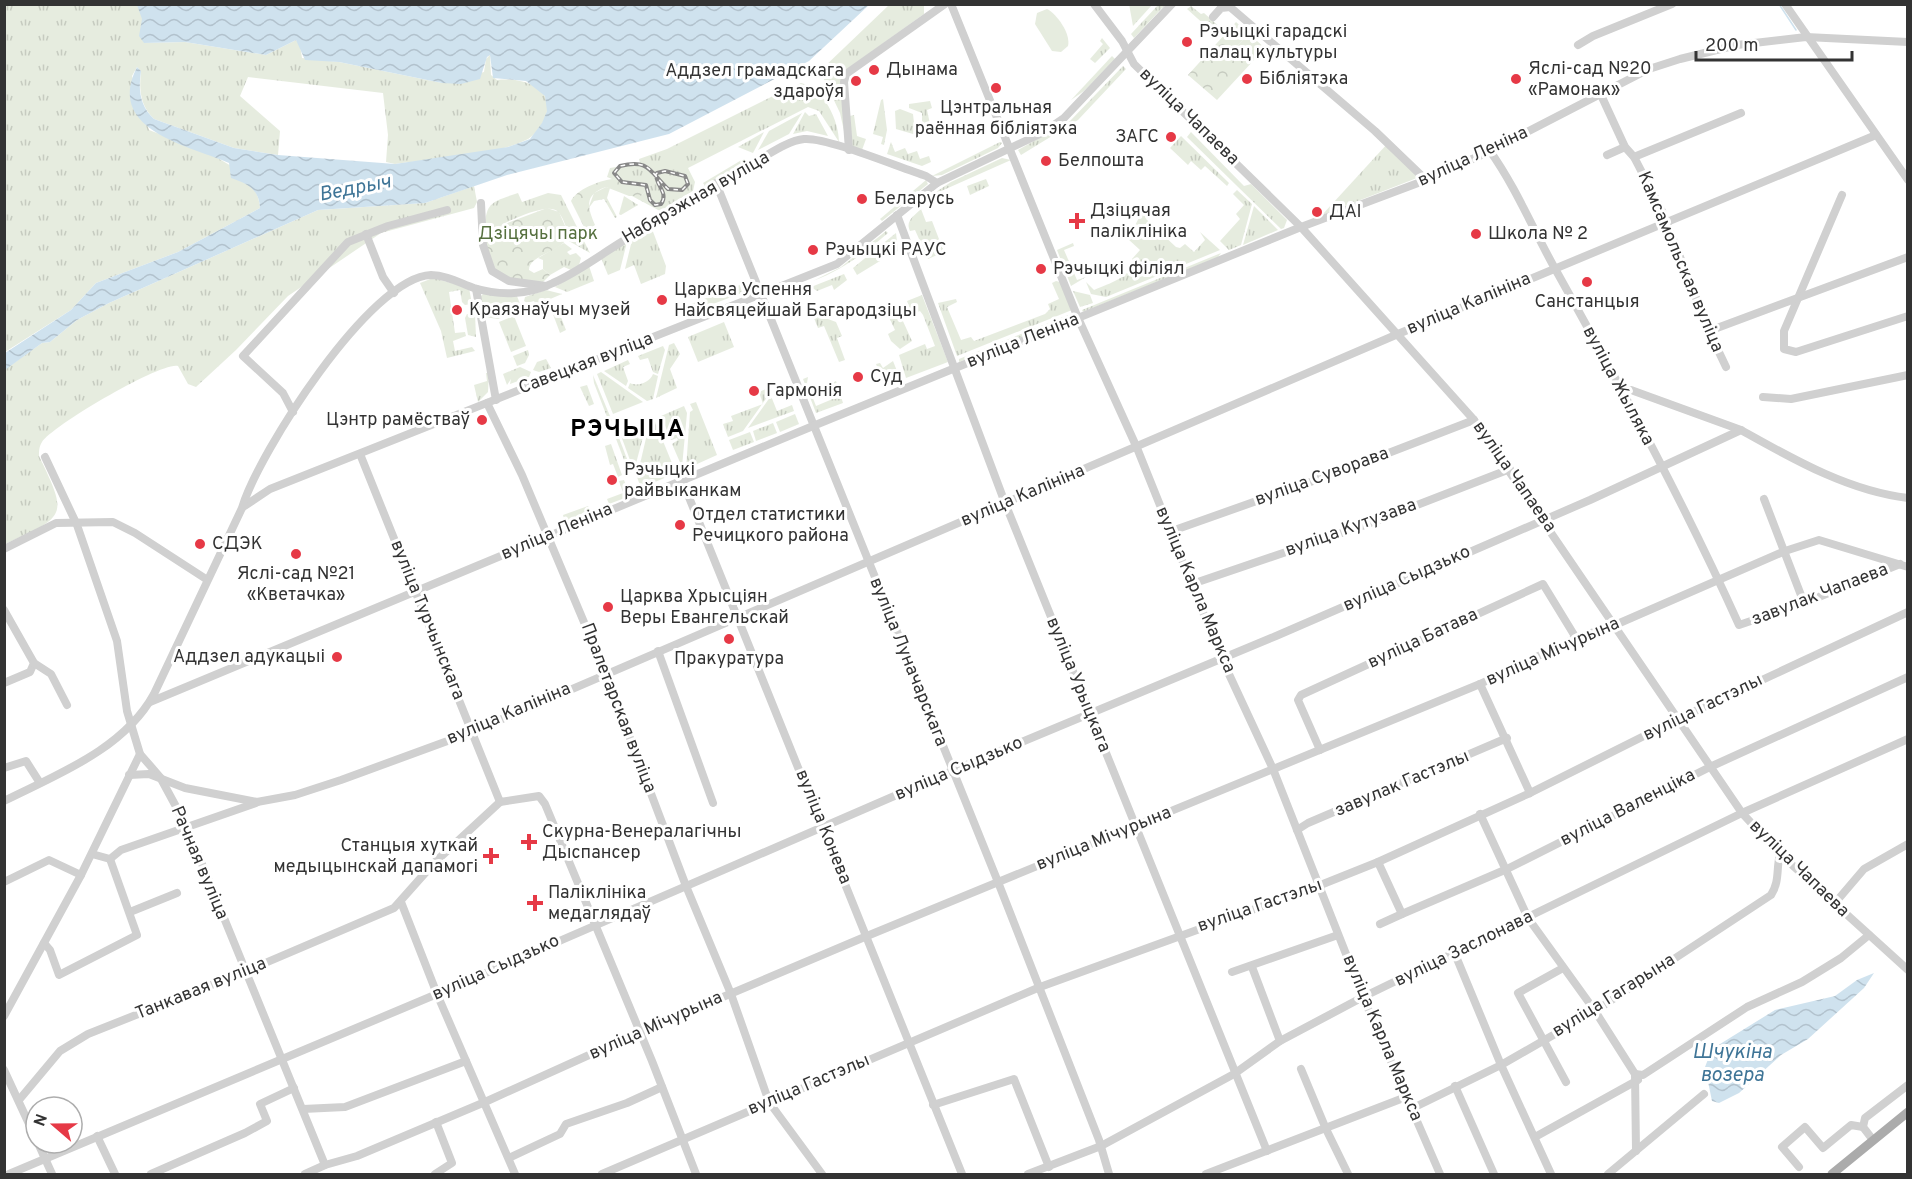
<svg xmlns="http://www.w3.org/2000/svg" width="1912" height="1179" viewBox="0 0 1912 1179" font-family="Overpass,sans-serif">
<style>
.grass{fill:url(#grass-tufts)}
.forest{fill:url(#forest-crowns)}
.garden{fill:#e6ecdf}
.water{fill:url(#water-waves)}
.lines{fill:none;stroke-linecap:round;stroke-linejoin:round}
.stream{stroke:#cfe2ee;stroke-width:1.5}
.minor{stroke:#d0d0d0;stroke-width:8}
.major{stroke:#ababab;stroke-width:9}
.rail-casing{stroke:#888;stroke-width:4}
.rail{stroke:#fff;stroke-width:1.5;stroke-dasharray:4.5;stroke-linecap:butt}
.poi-dot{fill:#e63946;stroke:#fff;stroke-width:2}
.labels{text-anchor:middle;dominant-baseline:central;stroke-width:6;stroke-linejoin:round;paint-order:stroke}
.poi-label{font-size:18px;fill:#333;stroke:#fff;text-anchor:start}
.street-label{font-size:18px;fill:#333;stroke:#fff}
.park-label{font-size:18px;fill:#56703f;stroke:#fff}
.water-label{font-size:20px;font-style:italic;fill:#3f7597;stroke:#fff}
.district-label{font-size:24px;font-weight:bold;letter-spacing:1.5px;fill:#000;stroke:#fff}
</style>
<defs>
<pattern id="grass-tufts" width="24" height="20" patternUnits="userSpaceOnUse" patternTransform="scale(1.5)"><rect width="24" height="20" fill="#e6ecdf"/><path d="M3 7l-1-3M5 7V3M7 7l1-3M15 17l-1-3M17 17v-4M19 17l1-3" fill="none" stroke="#c6cbc0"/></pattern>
<pattern id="forest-crowns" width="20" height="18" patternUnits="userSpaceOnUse" patternTransform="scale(1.5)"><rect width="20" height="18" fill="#e6ecdf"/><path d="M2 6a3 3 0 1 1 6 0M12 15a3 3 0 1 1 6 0" fill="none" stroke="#c6cbc0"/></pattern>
<pattern id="water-waves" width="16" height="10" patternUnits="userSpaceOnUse" patternTransform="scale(1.5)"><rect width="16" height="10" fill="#cfe2ee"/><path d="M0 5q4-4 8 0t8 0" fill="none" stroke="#b2c2cd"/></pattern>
</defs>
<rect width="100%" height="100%" fill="#fff"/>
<g class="grass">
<polygon points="1129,4 1152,4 1152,5 1133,26"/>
<polygon points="1159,4 1165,5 1134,38 1131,34"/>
<path d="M5 5H137L142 13 144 43 185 42 266 55 296 40 300 45 302 58 339 62 442 83 484 72 486 59 490 55 491 75 497 80C524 77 562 89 542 124 538 130 533 137 526 140 487 158 437 158 395 164L386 162 388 135 383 93 248 77 240 96 280 131 278 155 234 148 154 119C140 105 139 90 141 71L137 67 132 76 149 130C183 143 258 164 260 208L178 252 96 283 71 310 5 352Z"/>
<polygon points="889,5 924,5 924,14 843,72 846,140 840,113 822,75 822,69"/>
<polygon points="1191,6 1201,14 1204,13 1223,30 1217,36 1187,9"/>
<polygon points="1102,38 1110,48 1095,63 1090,59 1103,44 1100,41"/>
<polygon points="1112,56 1115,59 1084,91 1071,100"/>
<polygon points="1123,66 1126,69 1078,120 1021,155 1018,150 1070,121"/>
<path d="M801 83C824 88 839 121 839 142L819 111 808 107 688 168 695 182 693 191 660 211 632 196H641L648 188C635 181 620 183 607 177L610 168 640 163 639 159 667 149 785 90 788 95 791 93 789 89Z"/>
<polygon points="883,99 887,130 884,145 881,144 883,137 873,134 881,100"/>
<polygon points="930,101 932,108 927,110 930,124 923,133 913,134 896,129 895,111 900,109 913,114 914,123 922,122 922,113 909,108 909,104"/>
<polygon points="805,112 809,116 816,114 828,136 807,131 793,134"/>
<polygon points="802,113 789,134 758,150 769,131"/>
<polygon points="854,115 857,136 866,139 862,150 852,147 850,116"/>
<polygon points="764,132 753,153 738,147"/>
<polygon points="1191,132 1244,186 1251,184 1287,220 1284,228 1281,229 1187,137"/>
<polygon points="1181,136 1229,183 1227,186 1205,166 1201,170 1191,161 1188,165 1170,148"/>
<polygon points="891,142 895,152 905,148 908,154 917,151 920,159 929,156 931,162 922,166 887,154"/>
<polygon points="1000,142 1002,143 998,148 942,175 932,176"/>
<polygon points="1388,143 1422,176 1322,215"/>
<polygon points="745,158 746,162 705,186 703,183"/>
<polygon points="1002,158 1011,160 930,196 951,182"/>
<polygon points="986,179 989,186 970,195 967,186"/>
<polygon points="926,180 928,184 882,221 880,219"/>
<path d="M474 186 477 202 474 208 381 233 288 296 236 350 196 387 188 384 178 366C162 361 52 426 42 442 39 447 39 451 39 456 68 516 67 516 5 544L4 370 42 343 50 342 77 320 109 303 318 210 425 203Z"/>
<polygon points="606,187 610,188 607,198 617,217 615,218 604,199 594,201 588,209 594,193"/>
<polygon points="1237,190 1252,204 1241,245 1229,250 1220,241 1240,219 1236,214 1244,205 1233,194"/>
<path d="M518 193 522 202 548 193 561 195 590 253 567 240 569 235C566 228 564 219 559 213 549 198 499 227 485 232 485 202 491 202 518 193Z"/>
<polygon points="624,196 638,205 621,215 619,214"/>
<polygon points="1254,206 1278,230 1243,245"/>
<path d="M1144 208 1153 211 1146 219 1176 247 1180 248 1185 244 1194 252 1205 240 1200 232 1220 250 1106 297 1091 294 1086 282 1094 290C1113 282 1122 280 1136 264L1132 259 1140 250 1128 239Z"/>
<path d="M921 209 926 222 932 221 944 252 928 259 915 230 910 231C905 221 914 216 921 209Z"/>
<polygon points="649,228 652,229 666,266 665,274 641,284 634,265 625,269 632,240"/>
<path d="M886 231 888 233C865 253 842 270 813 281L841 267Z"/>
<polygon points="896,233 898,251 887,257 881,245"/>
<polygon points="627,242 620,270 608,275 601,258"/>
<polygon points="564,243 572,249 567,252 570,255 576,253 581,258 579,265 571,270 564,267 550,275 543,269 543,260 538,258"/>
<polygon points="1073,243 1074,246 1064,250 1077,280 1086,277 1071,286 1057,250"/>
<polygon points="875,250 880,261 857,275 853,268"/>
<polygon points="1221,253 1218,257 1083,312 1082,310"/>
<polygon points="589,266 594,281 567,292 555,287"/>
<polygon points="844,274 847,280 834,290 832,285 817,291 811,287"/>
<polygon points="433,278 469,288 472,304 465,305 462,302 460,290 449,292 455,333 465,332 466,336 453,341 455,351 472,347 475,351 447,358 441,331 420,283"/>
<polygon points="1056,281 1060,282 1072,310 957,356 938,303 956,299 957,302 947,307 961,340 971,337 974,341 1045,314 1050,309 1048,304 1059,299 1052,283"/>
<polygon points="740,285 742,293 684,315 681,308"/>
<polygon points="546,290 562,294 536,305 534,301 527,303 524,301 525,297"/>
<polygon points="1073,291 1090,295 1093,303 1080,307"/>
<polygon points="483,294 517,296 520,304 512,309 513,313 498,319 484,317 480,297"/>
<polygon points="922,295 948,362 906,378 899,355 925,344 927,349 935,346 923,315 920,311 912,314 907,301"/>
<polygon points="814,304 820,316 836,322 842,336 837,338 845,360 839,362 824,326 818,328 809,306"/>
<polygon points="557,307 566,330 560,333 551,309"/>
<polygon points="897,308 912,341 900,349 891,341 888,334 895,330 887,313 889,309"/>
<polygon points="467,314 475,314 476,337 468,335 465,318"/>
<polygon points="1068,315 1069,318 959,362 959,359"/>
<polygon points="514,316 526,346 511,352 499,322"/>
<polygon points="724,322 734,347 698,362 688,337"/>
<polygon points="674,343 680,354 670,369 677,388 656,398 669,345"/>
<polygon points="663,346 665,350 658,374 653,372 648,358 640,360 638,356"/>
<polygon points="528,350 529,355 525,363 517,366 513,356"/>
<polygon points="546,359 551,368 539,372 533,370 537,362"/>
<polygon points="628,360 630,364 623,367 628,381 626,386 604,371"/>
<polygon points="893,361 901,381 885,386 876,364 880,363 883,368"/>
<polygon points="520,367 531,372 529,377 510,384 511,379 507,385 503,374"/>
<polygon points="601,372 643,402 613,414 597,374"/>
<polygon points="486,373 489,373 488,392 478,402 474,385 487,381"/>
<path d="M653 374 658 376 653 399 647 401 628 388 630 383C638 387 650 382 653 374Z"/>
<polygon points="593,375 612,421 609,422 594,383"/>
<polygon points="808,377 807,383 816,406 835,398 830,384 836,381 843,403 816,413 803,379"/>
<polygon points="587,385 594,404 589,406 580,387"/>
<polygon points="768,388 770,393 743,431 728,437 723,424 733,421 731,416 763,404 759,392"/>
<polygon points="771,396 777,411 792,405 794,411 748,428"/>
<polygon points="696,402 717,455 686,469 690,412 693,410 690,404"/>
<polygon points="684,406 687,413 682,467 672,444 678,440 677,438 671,440 661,416"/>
<polygon points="795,414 799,424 780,432 776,422"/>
<polygon points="654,419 676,473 641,488 637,477 650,421"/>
<polygon points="647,422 634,471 620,433"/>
<polygon points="773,423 777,433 756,441 753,431"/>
<polygon points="616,430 632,472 629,473 613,431"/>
<polygon points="750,432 754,442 733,450 729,440"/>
<polygon points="611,444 622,475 618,477 613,464 610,465 605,446"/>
<polygon points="624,480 630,496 609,504 607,499 623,493 619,481"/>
<polygon points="588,506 591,512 569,521 564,519 563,515"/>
</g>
<g class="forest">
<polygon points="1236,22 1249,34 1238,45 1254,60 1217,100 1188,75"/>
<path d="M612 179 640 182 648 188 641 196H629L606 187C583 195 588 208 595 225L586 231 571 201C577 189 599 181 612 179Z"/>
<path d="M547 208 559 212 569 235C562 253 529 254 529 270L534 273 543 269 550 275 543 282 512 280 493 271 488 259 485 232 494 222 501 221 505 224Z"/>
</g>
<g class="garden">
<path d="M1047 9C1057 14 1071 34 1068 46L1061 52 1052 51 1035 24 1037 13Z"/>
<polygon points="1249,34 1265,48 1254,60 1238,45"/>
</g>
<g class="water">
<path d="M137 5H869L809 61 669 134 507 175 425 203 318 210 109 303 77 320 50 342 42 343 5 370V353L71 310 96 283 178 252 260 208C259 189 248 184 231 178L229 163C187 145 105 130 137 67L141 71C138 90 140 106 154 119L234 148 278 155 395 164 508 147 530 139 542 123 547 111 545 96 526 81 493 78 490 55 487 57 480 79 461 84 442 83 339 62 305 60 296 40 266 55 185 42 144 43 139 36 142 19Z"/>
<polygon points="1874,973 1864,988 1808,1039 1781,1055 1739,1093 1719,1103 1712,1101 1705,1067 1712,1049 1775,1010 1835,996 1857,980"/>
</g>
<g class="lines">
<polyline class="stream" points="1779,4 1796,30"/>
<g class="minor">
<polyline points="951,4 1078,318 1137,448 1221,657 1273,769 1363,997 1440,1174"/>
<polyline points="1094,4 1122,41 1134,64 1301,227 1474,420 1742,813 1780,854 1908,970"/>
<polyline points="1785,4 1908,180"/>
<polyline points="1213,17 1221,8 1230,7 1375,131 1426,180"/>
<polyline points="1578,45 1593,36 1672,4"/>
<polyline points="1601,95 1625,147 1634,157 1662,211 1709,331 1726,367"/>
<polyline points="849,150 844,82 846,74 945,4"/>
<path d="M1490 151C1517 189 1535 234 1558 274 1622 389 1685 505 1739 625L1804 603 1900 564"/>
<polyline points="1607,155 1625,147"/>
<polyline points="1634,157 1741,113"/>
<polyline points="716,183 998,882 1099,1140 1109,1174"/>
<polyline points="1842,195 1784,331 1784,349 1796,352 1908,316"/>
<polyline points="481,203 483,245 492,271 509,281 546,286"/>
<polyline points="897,215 1005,503 1267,1151"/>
<polyline points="366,234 383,277 394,293"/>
<polyline points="476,289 496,400"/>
<polyline points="1709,331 1908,257"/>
<polyline points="1624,392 1631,390 1741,430"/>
<polyline points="1763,397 1791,399 1908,375"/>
<polyline points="487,403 522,475 605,672 686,886 731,994 769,1102 822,1174"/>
<polyline points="293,412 283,393 243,356 348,242 388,226 447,210"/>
<polyline points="360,454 500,802 539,796 545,804 652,1061 696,1174"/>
<polyline points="45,457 77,525 117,641 127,711 140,754 160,777 186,825 325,1165"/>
<polyline points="682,480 962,1174"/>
<polyline points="1764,499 1804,603"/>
<polyline points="243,507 270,489 837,264 937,183 1042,133 1064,118 1172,4"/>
<polyline points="1169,532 1347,469 1474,420"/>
<polyline points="4,549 56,523 113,522 135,533 206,579"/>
<polyline points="1192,584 1368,524 1510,469"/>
<polyline points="4,610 34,663 30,672 4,683"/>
<polyline points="658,651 713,803"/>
<polyline points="34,663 51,674 67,705"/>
<polyline points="1480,684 1530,793"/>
<polyline points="150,702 813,426 1301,227 1426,180 1490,151 1649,69 1680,59 1737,45 1806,37 1908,42"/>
<polyline points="1320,750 1298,700 1301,695 1543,584 1576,638"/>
<polyline points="4,768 26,761 40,783"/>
<polyline points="129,775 149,774 185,788 257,802 295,795 341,780 472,732 1398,334 1876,135"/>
<path d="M4 801C58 774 124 749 154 694L242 508C258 454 370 277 431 275 446 275 460 283 474 288 500 296 529 295 553 283 578 272 600 255 623 241 665 214 707 188 751 164 767 156 786 141 804 139 827 137 900 168 926 176L937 183"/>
<polyline points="1480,814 1528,918 1595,1011 1635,1074 1636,1151"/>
<polyline points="1297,830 1308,823 1507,738"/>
<polyline points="92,854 110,859 121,850 256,803"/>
<polyline points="1378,862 1402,914 1507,869 1710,767 1908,677"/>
<polyline points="4,882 49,860 81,875"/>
<polyline points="401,902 437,994 515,1174"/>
<polyline points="1835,903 1864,869 1908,844"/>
<polyline points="130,912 177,893"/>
<polyline points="1380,924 1402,914"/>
<polyline points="44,943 50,950 59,975 137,935 110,859"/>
<polyline points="1455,954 1501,1065 1551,1174"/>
<polyline points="1252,967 1280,1041"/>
<polyline points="1563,968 1518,993 1566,1082"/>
<polyline points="1232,972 1338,935"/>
<polyline points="4,1016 81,875 140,754"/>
<polyline points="1301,1069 1326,1129 1348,1174"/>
<polyline points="4,1070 36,1139"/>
<polyline points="1635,1074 1643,1075 1747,1007 1802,982 1841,958 1869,935"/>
<polyline points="1455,1086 1494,1174"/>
<polyline points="19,1100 60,1051 88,1034 244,972 394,908 434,863 500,802"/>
<polyline points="933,1105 1014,1079 1049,1167"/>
<path d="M1413 1108 1501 1065 1595 1011 1771 895C1780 881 1776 869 1780 854"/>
<polyline points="303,1109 345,1107 466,1061"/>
<polyline points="97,1136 115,1174"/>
<polyline points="1535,1137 1638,1080"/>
<polyline points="1873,1140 1863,1127 1865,1118 1908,1085"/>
<polyline points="38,1143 52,1174"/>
<polyline points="509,1158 560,1134 566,1124 627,1103 662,1087"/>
<polyline points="1799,1167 1782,1147 1805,1127 1823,1148 1851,1125 1863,1127"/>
<path d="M9 1174 437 994 952 771 1276 636 1590 500 1741 430C1793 459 1848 491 1908 498"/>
<polyline points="151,1174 245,1133 267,1121 260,1104 294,1088"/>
<polyline points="305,1174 325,1165 357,1156 485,1102 640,1032 867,936 1480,684 1576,638 1615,625 1785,551 1819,540 1908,567"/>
<polyline points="435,1174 452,1163 436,1122"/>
<polyline points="602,1174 1040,987 1318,886 1378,862 1530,793 1678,719 1908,612"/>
<polyline points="1028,1174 1101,1146 1234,1074 1280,1041 1363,997 1742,813 1908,739"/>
<polyline points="1206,1174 1406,1097"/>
<polyline points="1608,1174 1704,1094"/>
</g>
<polyline class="major" points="1832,1174 1908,1112"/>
<g class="rail-casing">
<path id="rail" d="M657 173 656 174C656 186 669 193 661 204L655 205 650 200 646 185 622 182 614 173 620 166C650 159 649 171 668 189L682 190 688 184 685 176 665 171 657 173"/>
</g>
<use href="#rail" class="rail"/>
</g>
<g class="poi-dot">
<circle cx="1187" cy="42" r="6"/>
<circle cx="874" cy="70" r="6"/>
<circle cx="1247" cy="79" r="6"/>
<circle cx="1516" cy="79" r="6"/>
<circle cx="856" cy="81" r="6"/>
<circle cx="996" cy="88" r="6"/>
<circle cx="1171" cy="137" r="6"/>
<circle cx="1046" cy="161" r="6"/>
<circle cx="862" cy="199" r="6"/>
<circle cx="1317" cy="212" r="6"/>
<path d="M1074 212h6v6h6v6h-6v6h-6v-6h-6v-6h6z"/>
<circle cx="1476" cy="234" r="6"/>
<circle cx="813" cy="250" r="6"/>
<circle cx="1041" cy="269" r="6"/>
<circle cx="1587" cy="282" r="6"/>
<circle cx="662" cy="300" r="6"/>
<circle cx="457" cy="310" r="6"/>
<circle cx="858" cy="377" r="6"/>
<circle cx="754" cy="391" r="6"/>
<circle cx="482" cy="420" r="6"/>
<circle cx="612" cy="480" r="6"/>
<circle cx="680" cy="525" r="6"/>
<circle cx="200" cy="544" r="6"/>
<circle cx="296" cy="554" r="6"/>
<circle cx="608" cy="607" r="6"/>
<circle cx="729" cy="639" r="6"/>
<circle cx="337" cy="657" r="6"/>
<path d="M526 833h6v6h6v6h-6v6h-6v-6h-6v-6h6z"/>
<path d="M488 847h6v6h6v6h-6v6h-6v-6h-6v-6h6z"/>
<path d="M532 894h6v6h6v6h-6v6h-6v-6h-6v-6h6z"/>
</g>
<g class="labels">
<g class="poi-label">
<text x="1199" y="32">Рэчыцкі гарадскі<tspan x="1199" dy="21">палац культуры</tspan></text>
<text x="1528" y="69">Яслі-сад №20<tspan x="1528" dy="21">«Рамонак»</tspan></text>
<text x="886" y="70">Дынама</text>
<text x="844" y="71" text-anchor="end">Аддзел грамадскага<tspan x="844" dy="21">здароўя</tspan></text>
<text x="1259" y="79">Бібліятэка</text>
<text x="996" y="108" text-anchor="middle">Цэнтральная<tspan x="996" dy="21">раённая бібліятэка</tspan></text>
<text x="1159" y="137" text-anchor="end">ЗАГС</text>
<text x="1058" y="161">Белпошта</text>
<text x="874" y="199">Беларусь</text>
<text x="1090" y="211">Дзіцячая<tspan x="1090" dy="21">паліклініка</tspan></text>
<text x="1329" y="212">ДАІ</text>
<text x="1488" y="234">Школа № 2</text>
<text x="825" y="250">Рэчыцкі РАУС</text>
<text x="1053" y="269">Рэчыцкі філіял</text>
<text x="674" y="290">Царква Успення<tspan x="674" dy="21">Найсвяцейшай Багародзіцы</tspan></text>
<text x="1587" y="302" text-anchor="middle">Санстанцыя</text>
<text x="469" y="310">Краязнаўчы музей</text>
<text x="870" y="377">Суд</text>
<text x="766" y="391">Гармонія</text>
<text x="470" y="420" text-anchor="end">Цэнтр рамёстваў</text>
<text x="624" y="470">Рэчыцкі<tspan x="624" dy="21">райвыканкам</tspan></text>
<text x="692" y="515">Отдел статистики<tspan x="692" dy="21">Речицкого района</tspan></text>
<text x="212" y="544">СДЭК</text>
<text x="296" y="574" text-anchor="middle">Яслі-сад №21<tspan x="296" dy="21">«Кветачка»</tspan></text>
<text x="620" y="597">Царква Хрысціян<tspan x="620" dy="21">Веры Евангельскай</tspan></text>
<text x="325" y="657" text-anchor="end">Аддзел адукацыі</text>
<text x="729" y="659" text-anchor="middle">Пракуратура</text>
<text x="542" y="832">Скурна-Венералагічны<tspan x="542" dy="21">Дыспансер</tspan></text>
<text x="478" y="846" text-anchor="end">Станцыя хуткай<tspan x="478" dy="21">медыцынскай дапамогі</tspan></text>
<text x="548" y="893">Паліклініка<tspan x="548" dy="21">медаглядаў</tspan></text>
</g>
<g class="street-label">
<text transform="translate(1189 117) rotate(44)">вуліца Чапаева</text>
<text transform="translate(1473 157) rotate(-25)">вуліца Леніна</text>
<text transform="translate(696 198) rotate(-30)">Набярэжная вуліца</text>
<text transform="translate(1680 262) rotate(67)">Камсамольская вуліца</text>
<text transform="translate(1469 304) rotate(-23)">вуліца Калініна</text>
<text transform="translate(1023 341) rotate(-22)">вуліца Леніна</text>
<text transform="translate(586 364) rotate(-21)">Савецкая вуліца</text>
<text transform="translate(1618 386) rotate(62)">вуліца Жыляка</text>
<text transform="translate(1322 477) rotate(-20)">вуліца Суворава</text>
<text transform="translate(1514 477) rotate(55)">вуліца Чапаева</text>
<text transform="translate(1023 496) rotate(-23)">вуліца Калініна</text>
<text transform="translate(1351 528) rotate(-20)">вуліца Кутузава</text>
<text transform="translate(557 532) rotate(-23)">вуліца Леніна</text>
<text transform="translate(1407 579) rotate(-24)">вуліца Сыдзько</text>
<text transform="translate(1195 590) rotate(67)">вуліца Карла Маркса</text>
<text transform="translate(1820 595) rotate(-21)">завулак Чапаева</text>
<text transform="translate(427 620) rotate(68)">вуліца Турчынскага</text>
<text transform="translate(1423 639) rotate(-25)">вуліца Батава</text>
<text transform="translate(1553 652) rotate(-24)">вуліца Мічурына</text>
<text transform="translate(908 662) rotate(68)">вуліца Луначарскага</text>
<text transform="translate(1078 685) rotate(68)">вуліца Урыцкага</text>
<text transform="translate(618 708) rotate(69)">Пралетарская вуліца</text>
<text transform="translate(1703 708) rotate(-26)">вуліца Гастэлы</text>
<text transform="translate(509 714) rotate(-23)">вуліца Калініна</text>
<text transform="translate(959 769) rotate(-23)">вуліца Сыдзько</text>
<text transform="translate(1402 784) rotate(-23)">завулак Гастэлы</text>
<text transform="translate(1628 808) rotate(-27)">вуліца Валенціка</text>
<text transform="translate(823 827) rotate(68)">вуліца Конева</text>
<text transform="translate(1104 839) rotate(-22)">вуліца Мічурына</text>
<text transform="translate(199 863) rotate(67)">Рачная вуліца</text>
<text transform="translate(1799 869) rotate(44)">вуліца Чапаева</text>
<text transform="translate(1260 906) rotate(-19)">вуліца Гастэлы</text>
<text transform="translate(1464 949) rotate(-26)">вуліца Заслонава</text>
<text transform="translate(496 968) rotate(-24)">вуліца Сыдзько</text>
<text transform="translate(201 989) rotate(-22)">Танкавая вуліца</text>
<text transform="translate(1614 996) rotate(-32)">вуліца Гагарына</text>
<text transform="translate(656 1026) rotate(-24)">вуліца Мічурына</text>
<text transform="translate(1382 1038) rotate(67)">вуліца Карла Маркса</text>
<text transform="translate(809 1085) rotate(-23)">вуліца Гастэлы</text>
</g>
<g class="park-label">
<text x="538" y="234">Дзіцячы парк</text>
</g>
<g class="water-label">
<text transform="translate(355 189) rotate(-11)">Ведрыч</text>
<text x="1732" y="1053">Шчукіна<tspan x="1732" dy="23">возера</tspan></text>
</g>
<g class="district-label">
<text x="628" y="430">РЭЧЫЦА</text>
</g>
</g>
<rect width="1912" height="1179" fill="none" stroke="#333333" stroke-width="12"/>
<g transform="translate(54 1125) rotate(290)"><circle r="28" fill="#ffffff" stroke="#adadad" stroke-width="1.5"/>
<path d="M0-4.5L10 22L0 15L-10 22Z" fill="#e63946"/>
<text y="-9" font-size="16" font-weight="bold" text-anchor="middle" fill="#333333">N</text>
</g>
<path d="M1696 51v9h156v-9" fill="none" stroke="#333333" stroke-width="3"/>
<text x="1705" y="51" font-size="18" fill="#333333" stroke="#ffffff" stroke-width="4.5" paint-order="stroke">200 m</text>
</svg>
